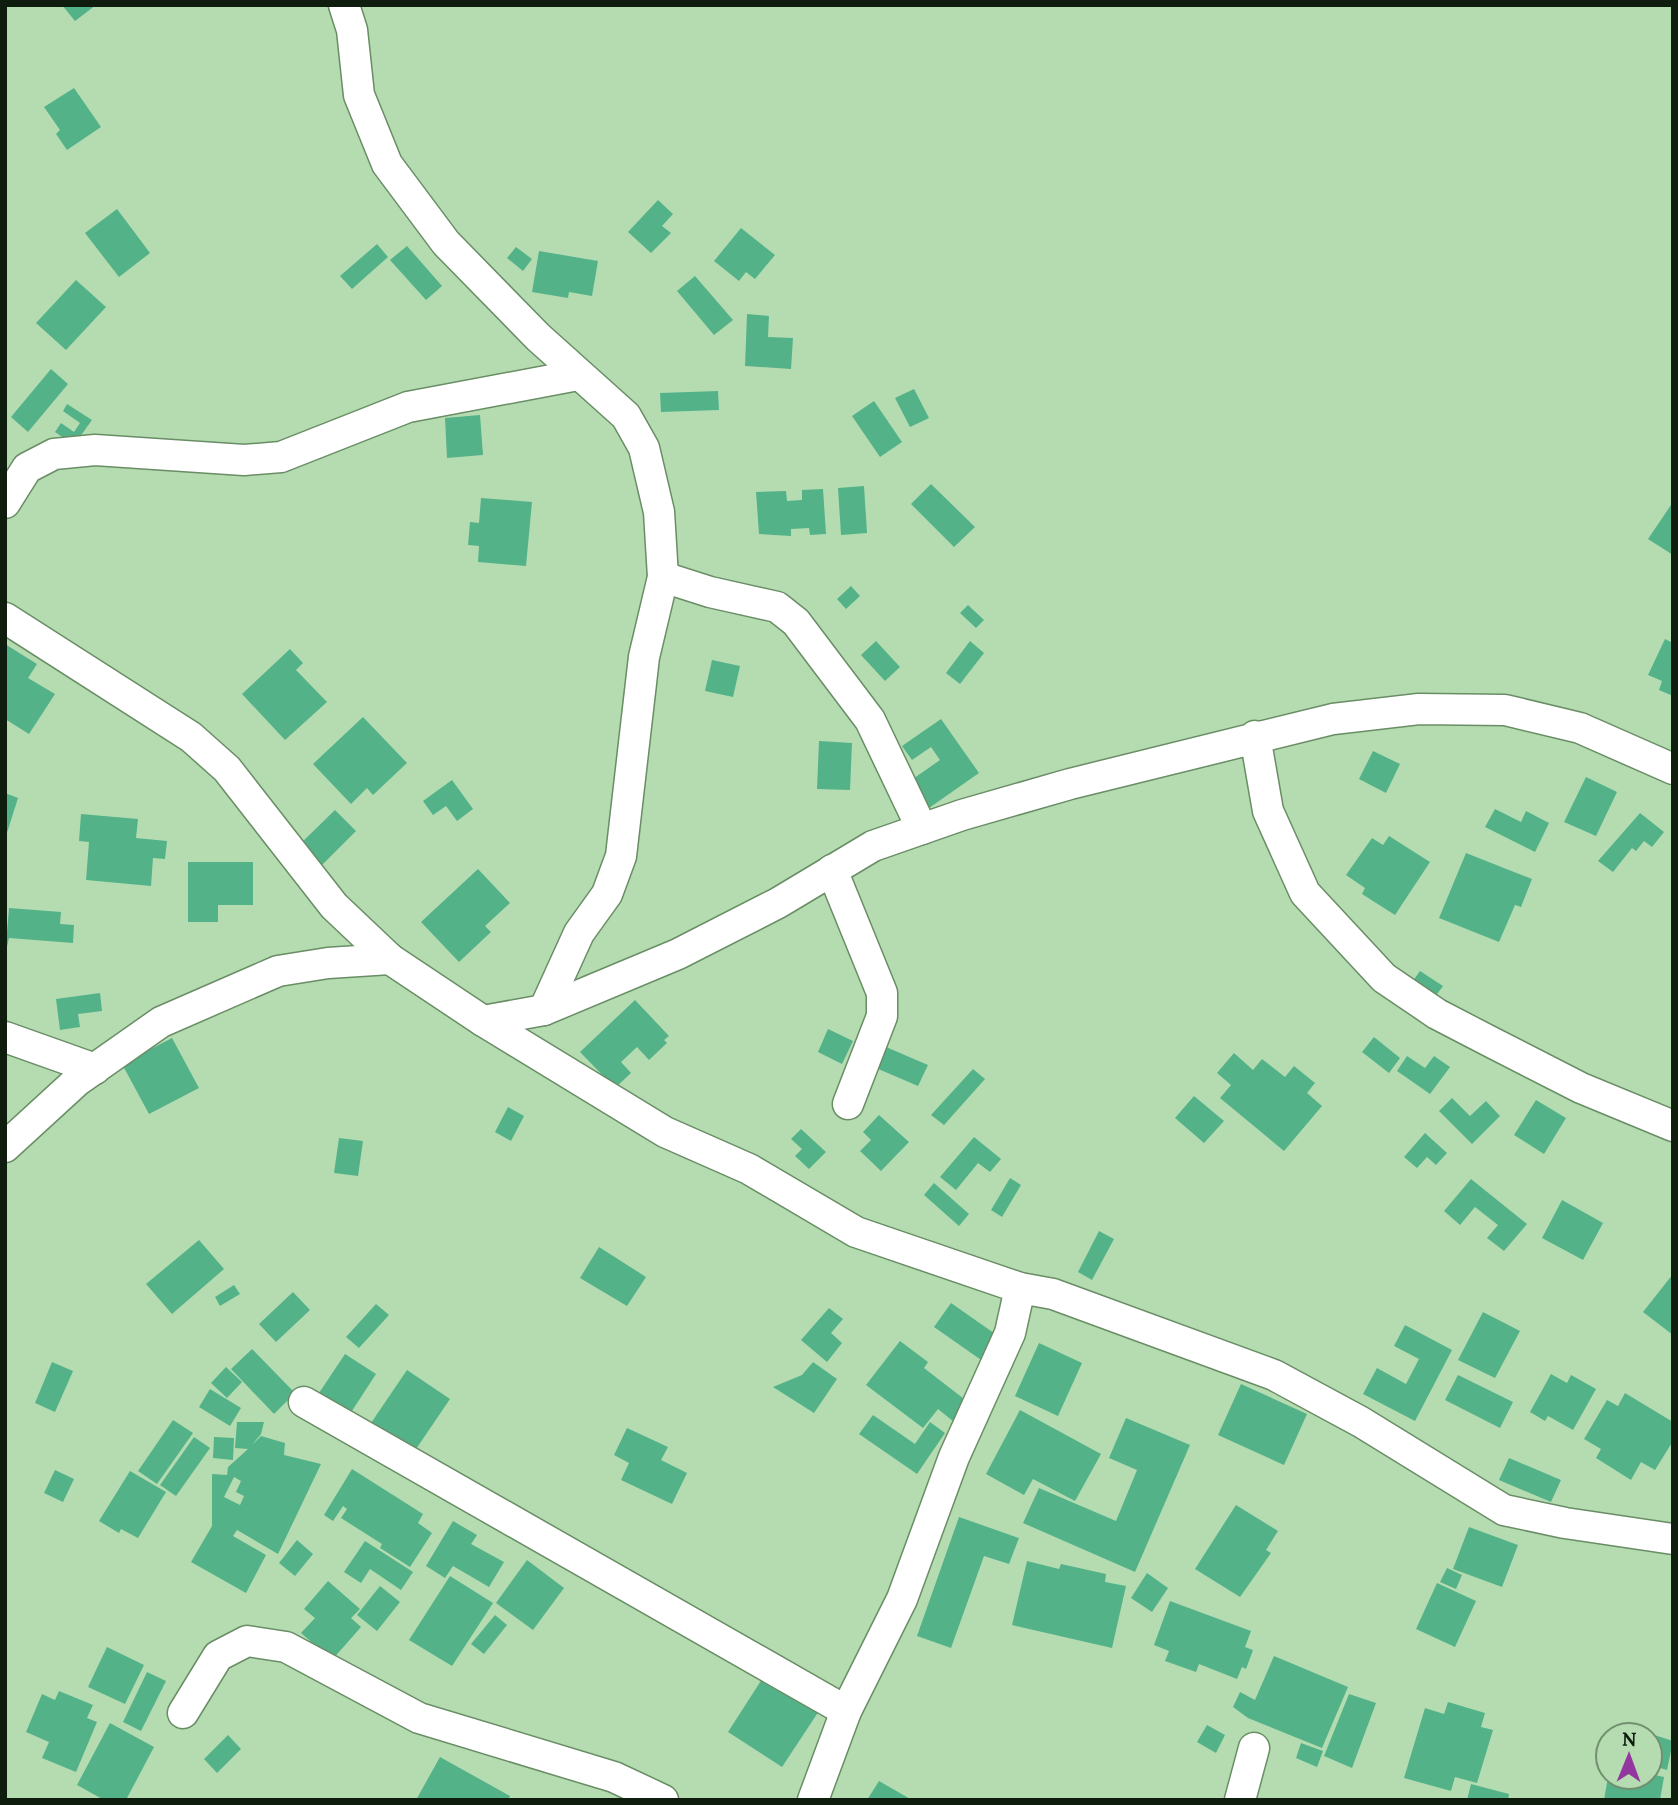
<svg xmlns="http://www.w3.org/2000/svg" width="1678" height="1805" viewBox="0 0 1678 1805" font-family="Lora,serif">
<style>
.building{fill:#54b289;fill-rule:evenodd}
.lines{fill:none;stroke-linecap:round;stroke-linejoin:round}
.street-casing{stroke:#698d65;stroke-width:33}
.street{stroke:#fff;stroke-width:30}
</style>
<rect width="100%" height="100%" fill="#b5dcb1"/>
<g class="building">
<polygon points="62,5 96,5 75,21"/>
<polygon points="74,88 101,127 67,150 56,134 60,130 44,107"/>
<polygon points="658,200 673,214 662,226 671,233 651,253 628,232"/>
<polygon points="117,209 150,253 119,277 85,233"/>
<polygon points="741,228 775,255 755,279 746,272 739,281 714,261"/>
<polygon points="377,244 388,257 352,289 340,276"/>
<polygon points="407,246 442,286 426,300 390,260"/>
<polygon points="516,247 532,259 523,271 507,258"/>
<polygon points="539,251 598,261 592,296 569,292 568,298 532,292"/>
<polygon points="695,276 733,320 714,335 677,291"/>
<polygon points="76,280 106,307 66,350 36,323"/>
<polygon points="747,314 769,316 768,337 793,338 791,369 745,366"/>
<polygon points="51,369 68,384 28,432 11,417"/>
<polygon points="914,389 929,418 910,427 895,398"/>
<polygon points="718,391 719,410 661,412 660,393"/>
<polygon points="874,401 902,442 880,457 852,416"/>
<polygon points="67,404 92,420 74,445 55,432 61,423 74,432 80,423 63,411"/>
<polygon points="480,415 483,455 447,458 445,418"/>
<polygon points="931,484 975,527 954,547 911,504"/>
<polygon points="864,486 867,533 841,535 838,488"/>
<polygon points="823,489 826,534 810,535 809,528 791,529 791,536 759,534 756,492 786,491 787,501 802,500 802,490"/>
<polygon points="481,498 532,502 526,566 478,562 479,546 468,545 470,522 479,523"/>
<polygon points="1673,502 1673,555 1648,539"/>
<polygon points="851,586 860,596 846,609 837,599"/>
<polygon points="968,605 984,620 976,628 960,613"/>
<polygon points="1665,639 1673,643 1673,696 1659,690 1662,681 1648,675"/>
<polygon points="876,641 900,667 885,681 861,655"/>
<polygon points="970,641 984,653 960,684 946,673"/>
<polygon points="5,644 37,664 28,678 55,694 29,734 5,719"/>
<polygon points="290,649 303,663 296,670 327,702 285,740 242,694"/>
<polygon points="712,660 740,666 733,697 705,691"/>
<polygon points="363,717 407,763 373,795 367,788 351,804 313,764"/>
<polygon points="941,719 979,773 929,808 910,781 940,760 931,747 912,760 902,746"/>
<polygon points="819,741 852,743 850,790 817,789"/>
<polygon points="1373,751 1400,764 1386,793 1359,779"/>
<polygon points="1586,777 1617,792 1596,836 1564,822"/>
<polygon points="452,780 473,809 457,821 446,806 433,815 423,801"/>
<polygon points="5,793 18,798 6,836 5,835"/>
<polygon points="1495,809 1521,822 1526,811 1549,823 1535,852 1485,827"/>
<polygon points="335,810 356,831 319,868 297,847"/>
<polygon points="1640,813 1664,832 1652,847 1644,841 1636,851 1632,848 1613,872 1598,861"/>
<polygon points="81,814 138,819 136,838 167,841 165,859 153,858 151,886 86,880 89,842 79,841"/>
<polygon points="1389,836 1430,862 1395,915 1362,894 1365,888 1346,875 1372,838 1383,845"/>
<polygon points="1466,853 1532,879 1521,907 1515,905 1499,942 1439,918"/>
<polygon points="188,862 253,862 253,905 218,905 218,922 188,922"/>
<polygon points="478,869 510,903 485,926 491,932 459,962 421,922"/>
<polygon points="9,908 61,912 60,924 74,925 73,943 9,938 5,955"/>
<polygon points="1420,971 1443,986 1432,1001 1410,985"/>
<polygon points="100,993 102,1011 78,1014 80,1027 60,1030 56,999"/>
<polygon points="635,1000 669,1036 664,1040 667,1043 649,1060 637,1047 621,1062 631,1073 615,1088 580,1052"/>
<polygon points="828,1029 853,1041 842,1064 818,1052"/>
<polygon points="1374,1037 1400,1058 1389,1073 1362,1052"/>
<polygon points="172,1038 199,1088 149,1114 122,1064"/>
<polygon points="886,1047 928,1065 918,1086 876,1068"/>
<polygon points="1234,1053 1253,1070 1262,1059 1285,1077 1294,1066 1315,1083 1307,1093 1322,1106 1284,1151 1220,1098 1231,1085 1217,1073"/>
<polygon points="1407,1056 1425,1068 1434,1056 1450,1067 1430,1094 1397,1071"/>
<polygon points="973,1069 985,1079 944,1125 931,1115"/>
<polygon points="1194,1096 1224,1121 1204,1143 1175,1118"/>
<polygon points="1452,1098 1470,1116 1486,1101 1500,1116 1472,1144 1439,1111"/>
<polygon points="1536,1100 1566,1118 1544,1154 1514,1135"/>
<polygon points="508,1107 524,1116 511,1141 495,1132"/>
<polygon points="879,1115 909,1142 881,1171 860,1151 871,1140 863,1132"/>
<polygon points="801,1129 826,1152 809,1169 795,1156 802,1149 791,1139"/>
<polygon points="1425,1133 1447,1153 1436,1165 1427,1157 1417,1168 1404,1157"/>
<polygon points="974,1137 1001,1159 990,1172 978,1163 956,1190 940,1177"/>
<polygon points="339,1138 363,1141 358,1176 334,1173"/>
<polygon points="1010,1178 1021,1185 1002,1217 991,1210"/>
<polygon points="1471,1179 1527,1224 1504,1251 1487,1238 1498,1225 1475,1207 1460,1225 1444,1211"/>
<polygon points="934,1183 969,1214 959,1226 924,1195"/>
<polygon points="1562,1200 1603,1223 1583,1260 1542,1238"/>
<polygon points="1099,1231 1114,1239 1092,1280 1078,1272"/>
<polygon points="199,1240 224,1269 172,1314 146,1284"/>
<polygon points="599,1247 646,1277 627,1306 580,1278"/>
<polygon points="1673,1274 1673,1335 1643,1312"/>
<polygon points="234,1285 240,1294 220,1306 215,1297"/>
<polygon points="293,1292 310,1310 276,1342 259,1324"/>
<polygon points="951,1303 1001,1338 984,1362 934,1327"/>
<polygon points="376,1304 389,1315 359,1348 346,1337"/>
<polygon points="829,1308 843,1319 831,1333 842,1343 827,1362 801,1340"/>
<polygon points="1483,1312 1520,1331 1495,1378 1458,1360"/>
<polygon points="1405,1325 1452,1350 1415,1421 1363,1394 1377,1368 1406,1384 1419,1359 1394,1346"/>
<polygon points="900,1341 928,1362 924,1368 968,1402 954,1422 938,1409 923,1428 866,1385"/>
<polygon points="1039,1343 1082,1363 1058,1416 1015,1396"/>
<polygon points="252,1349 295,1393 274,1414 231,1369"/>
<polygon points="345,1354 376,1374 348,1417 317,1396"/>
<polygon points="52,1362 73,1371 55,1412 35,1403"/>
<polygon points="813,1362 837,1379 814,1413 773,1387 802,1375"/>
<polygon points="226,1367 242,1382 227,1398 211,1383"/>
<polygon points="407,1370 450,1399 412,1455 369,1426"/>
<polygon points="1551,1374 1567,1383 1571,1375 1596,1389 1573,1430 1548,1416 1545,1421 1530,1412"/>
<polygon points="1458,1375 1513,1402 1500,1428 1445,1400"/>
<polygon points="1241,1384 1307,1414 1284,1465 1218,1435"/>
<polygon points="210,1389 241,1408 230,1426 199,1407"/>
<polygon points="1625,1393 1673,1422 1673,1441 1655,1470 1641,1462 1631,1480 1596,1458 1601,1449 1584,1439 1607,1400 1618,1406"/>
<polygon points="1020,1410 1101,1454 1075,1501 1033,1479 1024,1495 986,1474"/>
<polygon points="873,1415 915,1444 930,1422 945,1433 917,1474 859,1434"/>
<polygon points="1126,1418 1190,1445 1135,1572 1023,1523 1039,1488 1116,1521 1137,1470 1109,1458"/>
<polygon points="173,1420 193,1433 157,1484 138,1471"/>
<path d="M237 1422H264L261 1434 252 1445 261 1436 285 1443 284 1455 321 1464 278 1554 237 1530 233 1536 266 1555 246 1593 191 1562 212 1526V1474L227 1475 228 1467 248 1449 235 1448ZM234 1477 241 1481 236 1492 244 1496 240 1505 224 1497Z"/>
<polygon points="627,1428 668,1447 661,1460 687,1473 672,1504 621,1480 629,1463 614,1455"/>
<polygon points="194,1437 210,1448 176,1496 160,1485"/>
<polygon points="214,1437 234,1438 233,1460 213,1458"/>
<polygon points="1509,1458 1561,1480 1551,1502 1499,1480"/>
<polygon points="352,1469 423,1514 418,1523 432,1533 410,1567 380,1548 382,1544 341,1518 347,1509 343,1506 333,1521 324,1515"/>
<polygon points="55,1470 74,1479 63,1502 44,1493"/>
<polygon points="130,1471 166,1492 138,1538 121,1529 119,1533 99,1521"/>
<polygon points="1236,1505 1278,1531 1266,1550 1271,1553 1240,1597 1195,1569"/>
<polygon points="959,1517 1019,1538 1009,1564 984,1556 951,1648 917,1636"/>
<polygon points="453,1521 477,1535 471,1544 504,1562 489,1587 453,1566 445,1578 426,1566"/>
<polygon points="1469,1527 1518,1545 1502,1587 1453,1569"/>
<polygon points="297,1540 313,1554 295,1576 279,1563"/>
<polygon points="365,1541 413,1572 401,1590 370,1569 361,1583 344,1572"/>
<polygon points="527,1560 564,1588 533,1630 496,1603"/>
<polygon points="1027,1561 1059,1569 1061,1564 1106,1574 1105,1582 1126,1586 1112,1648 1012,1625"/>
<polygon points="1447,1568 1462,1575 1456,1589 1440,1582"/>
<polygon points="1147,1573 1168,1588 1152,1612 1131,1598"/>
<polygon points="450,1576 493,1603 452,1666 409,1640"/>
<polygon points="328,1581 360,1609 351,1618 361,1627 332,1660 301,1633 315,1618 304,1609"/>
<polygon points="1437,1583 1476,1601 1455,1647 1416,1629"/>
<polygon points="380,1586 400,1602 377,1631 357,1615"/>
<polygon points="1170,1601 1251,1631 1245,1647 1253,1650 1246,1669 1242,1667 1237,1679 1199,1664 1196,1672 1165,1661 1169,1651 1154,1645"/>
<polygon points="495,1615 507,1625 484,1654 471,1644"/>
<polygon points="107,1647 144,1665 125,1704 88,1687"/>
<polygon points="1274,1656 1348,1687 1322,1748 1248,1718 1233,1707 1240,1692 1255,1700"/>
<polygon points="147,1672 166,1681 141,1731 123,1722"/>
<polygon points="764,1676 819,1711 782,1767 728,1732"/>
<polygon points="59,1691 93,1705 87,1718 97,1722 76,1772 42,1758 49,1742 26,1732 42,1694 55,1700"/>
<polygon points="1349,1694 1376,1703 1352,1768 1324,1756"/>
<polygon points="1448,1702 1485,1713 1481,1727 1493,1730 1477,1783 1455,1777 1451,1791 1404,1778 1425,1708 1444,1714"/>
<polygon points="110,1723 154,1747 126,1800 104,1800 77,1785"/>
<polygon points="1207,1725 1225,1735 1216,1753 1197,1742"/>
<polygon points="1623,1725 1673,1741 1667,1770 1650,1765 1650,1735 1620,1735"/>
<polygon points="228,1735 241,1749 217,1773 204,1759"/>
<polygon points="1301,1743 1323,1751 1317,1767 1296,1758"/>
<polygon points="440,1757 510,1796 508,1800 416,1800"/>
<polygon points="1650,1774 1664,1777 1660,1800 1604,1800 1608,1777 1650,1777"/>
<polygon points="879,1781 912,1800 867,1800"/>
<polygon points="1471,1784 1509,1794 1508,1800 1467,1800"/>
</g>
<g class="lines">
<g class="street-casing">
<g id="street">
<polyline points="344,5 352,30 359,95 387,164 446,243 538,337 626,416 644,448 659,512 663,577 644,657 621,856 607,894 579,933 544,1010"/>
<polyline points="5,503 27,468 54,454 95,450 244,460 281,457 408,407 578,375"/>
<polyline points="663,577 710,592 777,607 796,622 870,720 922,829"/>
<polyline points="5,618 191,737 227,769 334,906 390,959 483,1021 544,1010 678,954 778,903 873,846 962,815 1070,784 1333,719 1419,709 1505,710 1580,728 1673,769"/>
<polyline points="1255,736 1268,811 1305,893 1384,978 1437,1014 1491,1042 1581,1088 1673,1126"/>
<polyline points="832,870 882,993 882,1016 848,1104"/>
<polyline points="483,1021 665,1132 749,1169 856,1232 1020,1288 1053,1294 1274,1375 1361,1422 1504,1510 1565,1523 1673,1539"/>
<polyline points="5,1037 95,1069"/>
<polyline points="5,1147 77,1081 161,1022 278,971 328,963 390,959"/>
<polyline points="304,1402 846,1711"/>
<polyline points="183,1713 218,1656 247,1641 286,1647 419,1718 614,1777 663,1800"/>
<polyline points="813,1800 846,1711 902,1599 954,1457 1010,1333 1020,1288"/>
<polyline points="1240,1800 1254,1748"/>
</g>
</g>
<use href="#street" class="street"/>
</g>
<rect width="1678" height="1805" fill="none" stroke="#0e1d0d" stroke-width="14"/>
<g transform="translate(1629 1756) rotate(1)"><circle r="33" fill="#b5dcb1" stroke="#72906f" stroke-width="2"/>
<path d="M0-5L12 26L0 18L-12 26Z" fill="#9336a0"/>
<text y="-10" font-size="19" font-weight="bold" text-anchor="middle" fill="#0e1d0d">N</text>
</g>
</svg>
